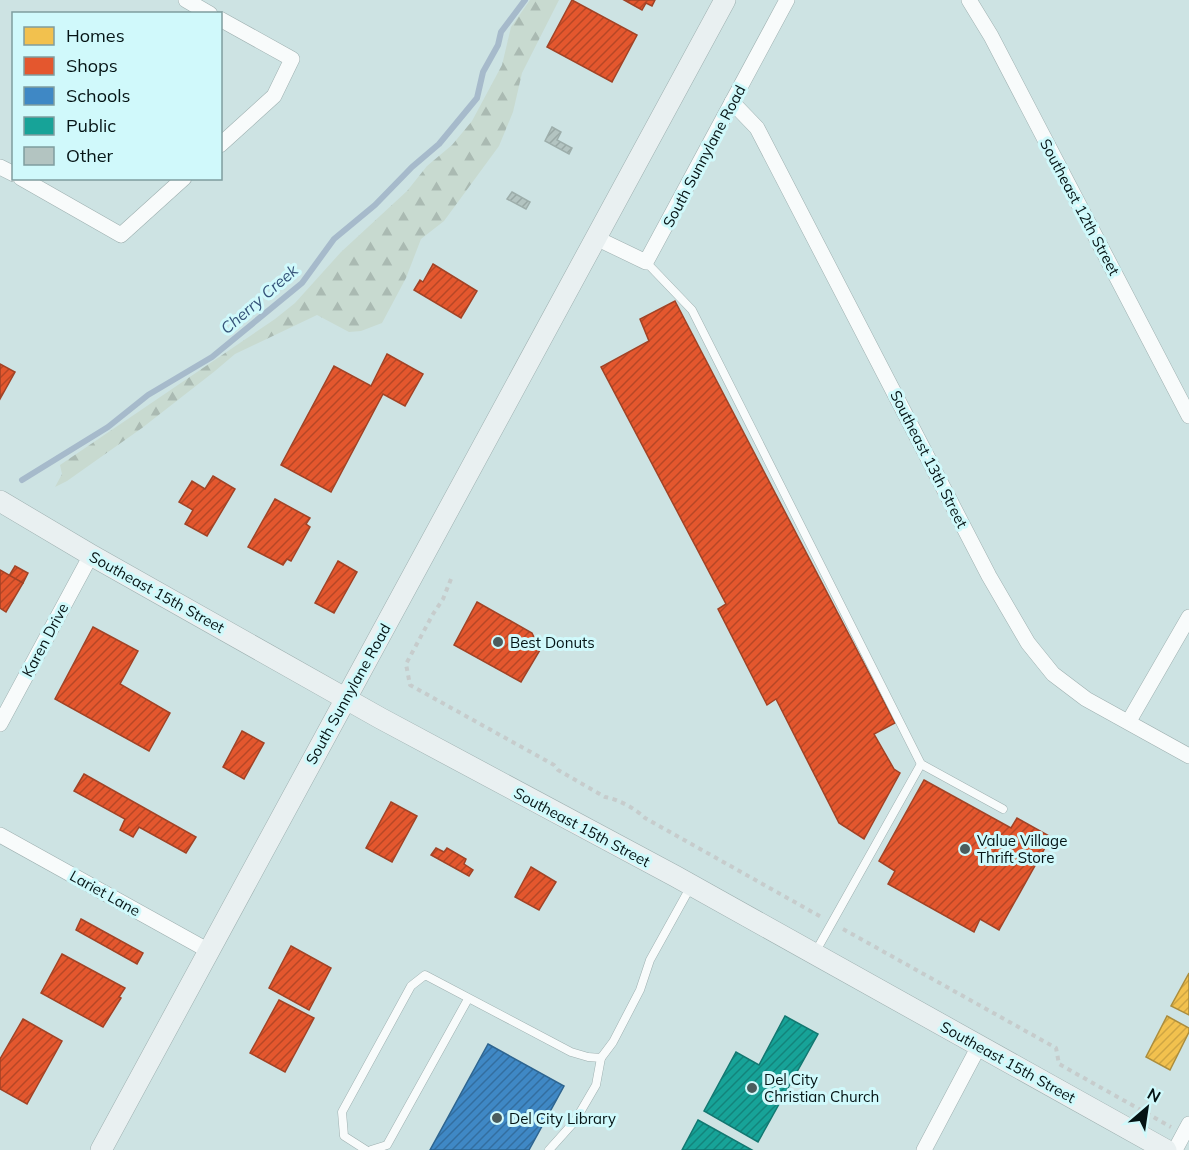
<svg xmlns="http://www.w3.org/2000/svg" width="1189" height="1150" viewBox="0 0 1189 1150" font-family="Mulish,sans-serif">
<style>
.forest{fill:url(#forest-firs)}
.homes{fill:url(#homes-hatch);stroke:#ab8d3d;stroke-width:1.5}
.shops{fill:url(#shops-hatch);stroke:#a14326;stroke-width:1.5}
.schools{fill:url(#schools-hatch);stroke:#2e6590;stroke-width:1.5}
.public{fill:url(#public-hatch);stroke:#127871;stroke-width:1.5}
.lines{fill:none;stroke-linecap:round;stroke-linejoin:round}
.stream{stroke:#a6bacb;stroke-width:6}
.building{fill:url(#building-hatch);stroke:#9daeab;stroke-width:1.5}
.service-casing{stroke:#9eb0b0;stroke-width:9}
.minor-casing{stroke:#9eb0b0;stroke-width:16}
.secondary-casing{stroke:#9eb0b0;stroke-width:22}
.path{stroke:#c6cccc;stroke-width:4;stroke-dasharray:4.5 4.5;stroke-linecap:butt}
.service{stroke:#f8fbfb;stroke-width:8}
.minor{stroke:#f8fbfb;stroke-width:15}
.secondary{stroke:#e9f0f1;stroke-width:21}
.poi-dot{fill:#4b5c5d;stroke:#d0f9fb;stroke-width:2}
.labels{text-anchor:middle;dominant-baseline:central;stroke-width:6;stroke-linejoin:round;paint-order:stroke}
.street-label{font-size:15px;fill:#051415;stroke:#d0f9fb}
.poi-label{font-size:15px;fill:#051415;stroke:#d0f9fb;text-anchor:start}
.water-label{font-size:16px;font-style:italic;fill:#355379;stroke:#d0f9fb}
</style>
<defs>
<pattern id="forest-firs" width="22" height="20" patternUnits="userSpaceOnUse" patternTransform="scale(1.5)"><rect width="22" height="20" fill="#c8dad0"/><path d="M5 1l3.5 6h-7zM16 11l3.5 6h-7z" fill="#aabab2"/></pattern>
<pattern id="homes-hatch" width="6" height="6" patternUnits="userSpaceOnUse" patternTransform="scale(1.5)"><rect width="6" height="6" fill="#f2c14e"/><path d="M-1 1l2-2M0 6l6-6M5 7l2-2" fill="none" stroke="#cea543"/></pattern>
<pattern id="shops-hatch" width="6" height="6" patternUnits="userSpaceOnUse" patternTransform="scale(1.5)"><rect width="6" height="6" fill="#e4572e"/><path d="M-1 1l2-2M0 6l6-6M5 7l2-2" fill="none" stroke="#b74726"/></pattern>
<pattern id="schools-hatch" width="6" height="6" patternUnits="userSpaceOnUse" patternTransform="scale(1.5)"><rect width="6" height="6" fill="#3f88c5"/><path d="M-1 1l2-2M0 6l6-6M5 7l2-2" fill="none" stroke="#336e9f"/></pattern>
<pattern id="public-hatch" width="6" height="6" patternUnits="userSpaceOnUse" patternTransform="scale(1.5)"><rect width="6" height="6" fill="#17a398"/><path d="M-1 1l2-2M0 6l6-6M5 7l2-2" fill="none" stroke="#13847b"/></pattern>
<pattern id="building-hatch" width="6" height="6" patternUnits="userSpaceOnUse" patternTransform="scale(1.5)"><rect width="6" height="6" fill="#b3c4c1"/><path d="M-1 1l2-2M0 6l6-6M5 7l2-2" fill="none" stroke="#98a8a5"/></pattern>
</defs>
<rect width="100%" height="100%" fill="#cde3e3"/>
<polygon class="forest" points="530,0 559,0 522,73 513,112 499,146 444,221 421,239 406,278 382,323 361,331 349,332 317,315 235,354 215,371 142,428 67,481 55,487 62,474 60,465 275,319 295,303 341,252 407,191 427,166 452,145 472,121 502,65 511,27"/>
<g class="homes">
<polygon points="1189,973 1189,1015 1171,1006"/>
<polygon points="1167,1016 1189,1028 1189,1032 1170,1070 1146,1057"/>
</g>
<g class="shops">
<polygon points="572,0 637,35 612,82 547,47"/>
<polygon points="624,0 655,0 652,6 646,3 642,10"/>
<polygon points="433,264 477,291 461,318 414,290 420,280 423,282"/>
<polygon points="675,301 895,723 874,734 894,769 900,773 864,839 839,823 776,699 767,705 718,609 726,604 601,367 649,341 640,319"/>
<polygon points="387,354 423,374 405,406 383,394 331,492 281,465 334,366 371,386"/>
<polygon points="0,364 15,372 0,399"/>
<polygon points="213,476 235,489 207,536 185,524 193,510 179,502 192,481 205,489"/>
<polygon points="275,499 310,518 306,524 310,527 291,561 287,559 283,565 248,547"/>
<polygon points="338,561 357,572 334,613 315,603"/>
<polygon points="15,566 28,573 23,583 9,576"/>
<polygon points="0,570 23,583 6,612 0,608"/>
<polygon points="477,602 532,633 540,650 521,682 454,645"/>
<polygon points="93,627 138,651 120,684 170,713 149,751 55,699"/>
<polygon points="242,731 264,743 244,779 223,767"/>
<polygon points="84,774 196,837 186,853 139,827 133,837 120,830 125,819 74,791"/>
<polygon points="924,780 1011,828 1017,818 1051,837 999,930 980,919 974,932 888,884 895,871 879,861"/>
<polygon points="391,802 417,816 392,862 366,848"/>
<polygon points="436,848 444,852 447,848 466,859 464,864 473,870 469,876 431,855"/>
<polygon points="531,867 556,882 539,910 515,897"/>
<polygon points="81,919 143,953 137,964 76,930"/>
<polygon points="291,946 331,968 309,1010 269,988"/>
<polygon points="62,954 125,988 119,997 121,998 103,1027 41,993"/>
<polygon points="279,1000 314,1018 285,1072 250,1053"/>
<polygon points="23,1019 62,1041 27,1104 0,1089 0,1059"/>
</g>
<polygon class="schools" points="488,1044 564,1086 529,1150 430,1150"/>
<g class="public">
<polygon points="785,1016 818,1034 758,1142 704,1111 736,1052 759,1065"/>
<polygon points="698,1120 752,1150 682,1150"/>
</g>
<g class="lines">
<polyline class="stream" points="22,480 108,427 148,395 212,357 302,283 334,239 375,205 412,167 439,144 477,98 483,72 498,45 501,32 525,0"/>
</g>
<g class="building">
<polygon points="552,127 561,132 557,140 572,148 569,154 545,141"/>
<polygon points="512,192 530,202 526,209 507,199"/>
</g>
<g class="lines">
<g class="service-casing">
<g id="service">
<polyline points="646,262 692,310 921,764 1003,809"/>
<polyline points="816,951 921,764"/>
<polyline points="366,1150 344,1136 342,1112 411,986 425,975 571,1052 588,1057 601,1058 613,1042 640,990 650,960 691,886"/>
<polyline points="371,1150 387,1145 468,999"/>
<polyline points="549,1150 575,1121 596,1085 601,1058"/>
</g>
</g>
<g class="minor-casing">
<g id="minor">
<polyline points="186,0 210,14"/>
<polyline points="969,0 991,36 1189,416"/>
<polyline points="220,19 292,59 274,96 220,145"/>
<polyline points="732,102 757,128 989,576 1028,643 1053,674 1086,699 1189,756"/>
<polyline points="0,167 14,174"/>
<polyline points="21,178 121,235 184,178"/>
<polyline points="596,238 646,262 787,0"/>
<polyline points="1129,721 1189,617"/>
<polyline points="0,724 91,555"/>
<polyline points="0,835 209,951"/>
<polyline points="924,1150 979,1046"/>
<polyline points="1175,1150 1189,1124"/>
</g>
</g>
<g class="secondary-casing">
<g id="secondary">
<polyline points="0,501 91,555 380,718 675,876 1166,1150"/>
<polyline points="101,1150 725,0"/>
</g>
</g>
<g class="path">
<path d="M451 579 443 599 433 614 406 664 410 685 554 765 558 770 605 797C618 799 636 809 645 818L823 918"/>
<polyline points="843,929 1056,1048 1059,1064 1171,1127"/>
</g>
<use href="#service" class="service"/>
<use href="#minor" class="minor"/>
<use href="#secondary" class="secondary"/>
</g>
<g class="poi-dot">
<circle cx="498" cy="642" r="6"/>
<circle cx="965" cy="849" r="6"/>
<circle cx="752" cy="1088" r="6"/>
<circle cx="497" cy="1118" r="6"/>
</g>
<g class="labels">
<g class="street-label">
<text transform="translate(704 156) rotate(-62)">South Sunnylane Road</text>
<text transform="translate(1080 207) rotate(62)">Southeast 12th Street</text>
<text transform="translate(929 459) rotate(63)">Southeast 13th Street</text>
<text transform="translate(157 592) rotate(29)">Southeast 15th Street</text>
<text transform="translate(45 640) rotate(-62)">Karen Drive</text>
<text transform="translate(348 694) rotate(-61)">South Sunnylane Road</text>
<text transform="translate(582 827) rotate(28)">Southeast 15th Street</text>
<text transform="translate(105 893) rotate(29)">Lariet Lane</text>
<text transform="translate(1008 1062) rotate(29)">Southeast 15th Street</text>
</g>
<g class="poi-label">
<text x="510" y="642">Best Donuts</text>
<text x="977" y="840">Value Village<tspan x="977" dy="17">Thrift Store</tspan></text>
<text x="764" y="1079">Del City<tspan x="764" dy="17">Christian Church</tspan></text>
<text x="509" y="1118">Del City Library</text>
</g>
<g class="water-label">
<text transform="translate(259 299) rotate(-41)">Cherry Creek</text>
</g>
</g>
<rect x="12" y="12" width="210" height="168" fill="#d0f9fb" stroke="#7f9d9f" stroke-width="1.5"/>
<rect x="24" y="27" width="30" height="18" fill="#f2c14e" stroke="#7f9d9f" stroke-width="1.5"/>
<text x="66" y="42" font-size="18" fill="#051415">Homes</text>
<rect x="24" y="57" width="30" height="18" fill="#e4572e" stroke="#7f9d9f" stroke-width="1.5"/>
<text x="66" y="72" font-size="18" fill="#051415">Shops</text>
<rect x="24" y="87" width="30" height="18" fill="#3f88c5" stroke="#7f9d9f" stroke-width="1.5"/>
<text x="66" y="102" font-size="18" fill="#051415">Schools</text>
<rect x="24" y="117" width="30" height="18" fill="#17a398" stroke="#7f9d9f" stroke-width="1.5"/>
<text x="66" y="132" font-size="18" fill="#051415">Public</text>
<rect x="24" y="147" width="30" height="18" fill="#b3c4c1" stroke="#7f9d9f" stroke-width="1.5"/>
<text x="66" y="162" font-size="18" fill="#051415">Other</text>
<g transform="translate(1147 1108) rotate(29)" stroke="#d0f9fb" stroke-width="4.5" paint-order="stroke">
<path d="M0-4.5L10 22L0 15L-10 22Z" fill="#051415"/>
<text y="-9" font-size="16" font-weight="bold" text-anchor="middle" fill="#051415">N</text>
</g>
</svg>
